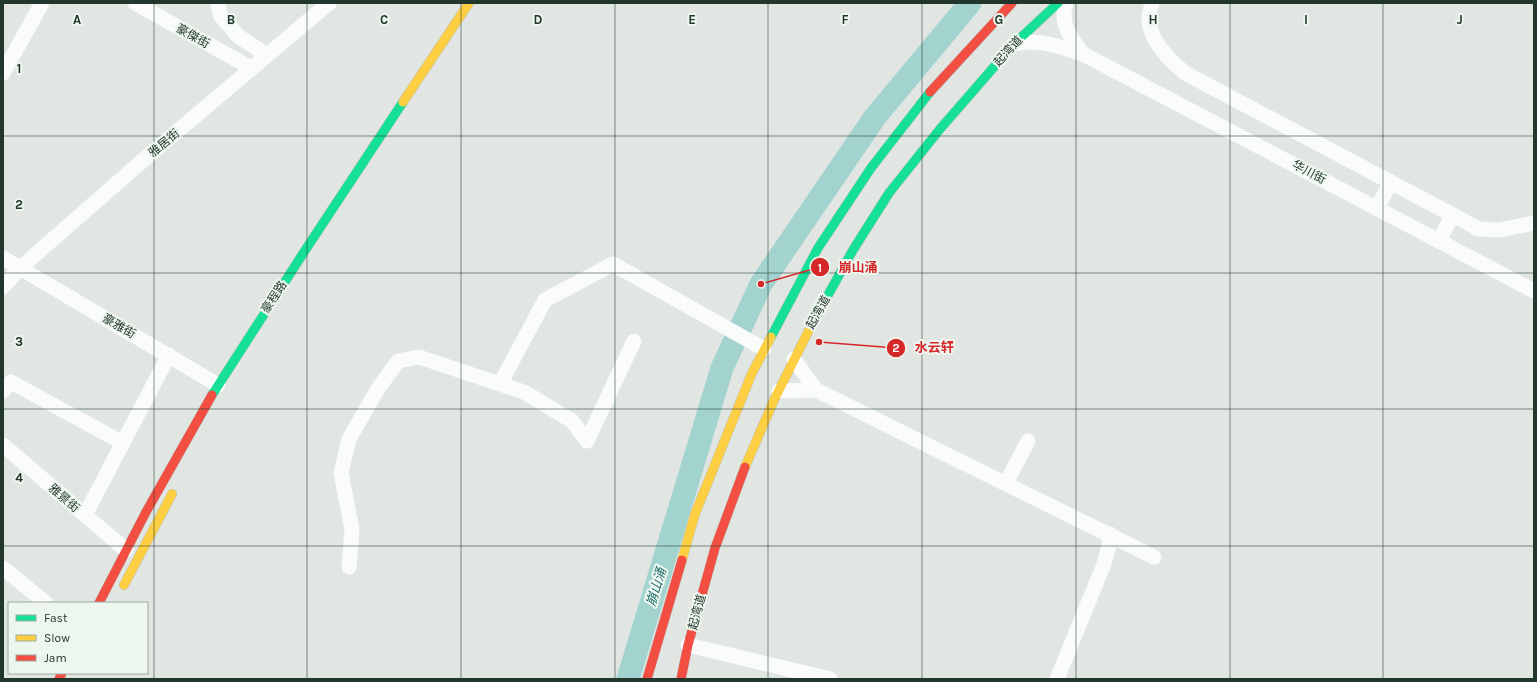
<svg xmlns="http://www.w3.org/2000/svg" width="1537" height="682" viewBox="0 0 1537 682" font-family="Karla,'Noto Sans SC',sans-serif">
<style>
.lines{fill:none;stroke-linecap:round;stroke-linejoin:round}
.river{stroke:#a3d3cf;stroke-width:23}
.fast-casing{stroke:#bac2be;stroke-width:10}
.slow-casing{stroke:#bac2be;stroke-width:10}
.jam-casing{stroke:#bac2be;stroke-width:10}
.street{stroke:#fafbfb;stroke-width:15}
.fast{stroke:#16e098;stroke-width:9}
.slow{stroke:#ffcf43;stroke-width:9}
.jam{stroke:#f24e42;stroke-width:9}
.grid{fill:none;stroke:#21372c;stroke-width:1;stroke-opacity:0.55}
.labels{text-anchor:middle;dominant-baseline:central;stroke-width:4;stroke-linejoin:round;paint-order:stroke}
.street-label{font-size:12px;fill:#21372c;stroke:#eef6f0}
.water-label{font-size:13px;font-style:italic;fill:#1f6f69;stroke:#eef6f0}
.grid-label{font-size:13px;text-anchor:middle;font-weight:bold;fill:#21372c;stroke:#eef6f0;stroke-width:4;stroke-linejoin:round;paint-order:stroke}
.leader{fill:none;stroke:#d62828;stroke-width:1.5}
.callout-dot{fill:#d62828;stroke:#eef6f0;stroke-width:1.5}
.mark-label{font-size:12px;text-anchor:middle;font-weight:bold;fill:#fff}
.callout-label{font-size:13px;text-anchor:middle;font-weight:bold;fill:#d62828;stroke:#eef6f0;stroke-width:4;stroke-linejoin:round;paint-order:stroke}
</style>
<rect width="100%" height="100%" fill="#e1e6e3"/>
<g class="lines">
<polyline class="river" points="628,679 722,368 761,284 875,117 970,3"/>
<g class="fast-casing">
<g id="fast">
<polyline points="812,324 853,250 889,193 940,129 1014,44 1058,3"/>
<polyline points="771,337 818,248 871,168 930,92"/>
<polyline points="212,395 304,252 403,102"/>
</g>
</g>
<g class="slow-casing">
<g id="slow">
<polyline points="403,102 469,3"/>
<polyline points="745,467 774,400 812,324"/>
<polyline points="682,560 695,514 752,373 771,337"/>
<polyline points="124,585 172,494"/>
</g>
</g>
<g class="jam-casing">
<g id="jam">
<polyline points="930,92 1012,3"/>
<polyline points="99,603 146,512 212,395"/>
<polyline points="59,679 62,673"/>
<polyline points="647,679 682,560"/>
<polyline points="681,679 688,645 715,548 745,467"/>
</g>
</g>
<g class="street">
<polyline points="135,3 251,68"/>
<polyline points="218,3 220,15 238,36 267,55"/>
<path d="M1066 3C1059 24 1071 38 1083 54"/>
<path d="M1152 3C1151 7 1150 11 1149 15 1147 38 1169 60 1185 73L1479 229 1499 230 1534 223"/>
<path d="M1014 44C1042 39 1057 46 1083 54L1534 291"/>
<polyline points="3,73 42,3"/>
<polyline points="1377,208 1391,182"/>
<polyline points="1439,241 1452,216"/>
<polyline points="3,258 218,385"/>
<polyline points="3,287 20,268 148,156 329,3"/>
<polyline points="794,359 816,390"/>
<polyline points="500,384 545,300 613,264 764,349"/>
<polyline points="3,391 11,382 123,443"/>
<polyline points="779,391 816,390 1154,557"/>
<polyline points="3,445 126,550"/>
<polyline points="1006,483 1028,441"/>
<polyline points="85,515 169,355"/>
<polyline points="349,567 352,529 341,473 349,439 379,387 398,361 419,357 524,392 572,421 587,441 634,341"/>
<polyline points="3,568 46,603"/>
<polyline points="688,645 830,679"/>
<polyline points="1057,679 1104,564 1109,546 1110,534"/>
</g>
<use href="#fast" class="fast"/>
<use href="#slow" class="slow"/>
<use href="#jam" class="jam"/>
</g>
<path class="grid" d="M154 3V679M307 3V679M461 3V679M615 3V679M768 3V679M922 3V679M1076 3V679M1230 3V679M1383 3V679M3 136H1534M3 273H1534M3 409H1534M3 546H1534"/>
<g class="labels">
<g class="street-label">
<text transform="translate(193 36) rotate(29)">豪傑街</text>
<text transform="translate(1008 51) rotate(-47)">起湾道</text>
<text transform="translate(164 143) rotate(-40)">雅居街</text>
<text transform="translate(1309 172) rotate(28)">华川街</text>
<text transform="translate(274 297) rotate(-57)">豪程路</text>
<text transform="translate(818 312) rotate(-61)">起湾道</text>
<text transform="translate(119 326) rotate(30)">豪雅街</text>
<text transform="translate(64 498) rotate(41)">雅景街</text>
<text transform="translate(697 612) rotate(-75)">起湾道</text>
</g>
<g class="water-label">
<text transform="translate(656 587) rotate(-73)">崩山涌</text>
</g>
</g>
<g class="grid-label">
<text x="77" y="24">A</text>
<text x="231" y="24">B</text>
<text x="384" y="24">C</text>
<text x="538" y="24">D</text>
<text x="692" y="24">E</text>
<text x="845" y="24">F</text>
<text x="999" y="24">G</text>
<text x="1153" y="24">H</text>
<text x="1306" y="24">I</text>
<text x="1460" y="24">J</text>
<text x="19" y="73">1</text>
<text x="19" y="209">2</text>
<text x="19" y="346">3</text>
<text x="19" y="482">4</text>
</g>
<path class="leader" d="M761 284L820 267M819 342L896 348"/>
<g class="callout-dot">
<circle cx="761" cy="284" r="4"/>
<circle cx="819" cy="342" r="4"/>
<circle cx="820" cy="267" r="10"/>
<circle cx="896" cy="348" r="10"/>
</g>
<g class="mark-label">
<text x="820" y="272">1</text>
<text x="896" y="352">2</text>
</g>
<g class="callout-label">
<text x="858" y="272">崩山涌</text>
<text x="934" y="352">水云轩</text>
</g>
<rect width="1537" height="682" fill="none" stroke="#21372c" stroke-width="8"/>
<rect x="8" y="602" width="140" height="72" fill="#eef6f0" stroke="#9caaa2"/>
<rect x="16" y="615" width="20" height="6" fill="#16e098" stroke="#9caaa2"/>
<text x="44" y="622" font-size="12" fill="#21372c">Fast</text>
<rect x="16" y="635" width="20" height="6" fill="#ffcf43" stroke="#9caaa2"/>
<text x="44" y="642" font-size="12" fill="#21372c">Slow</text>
<rect x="16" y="655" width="20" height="6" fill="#f24e42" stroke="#9caaa2"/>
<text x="44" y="662" font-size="12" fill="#21372c">Jam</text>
</svg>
